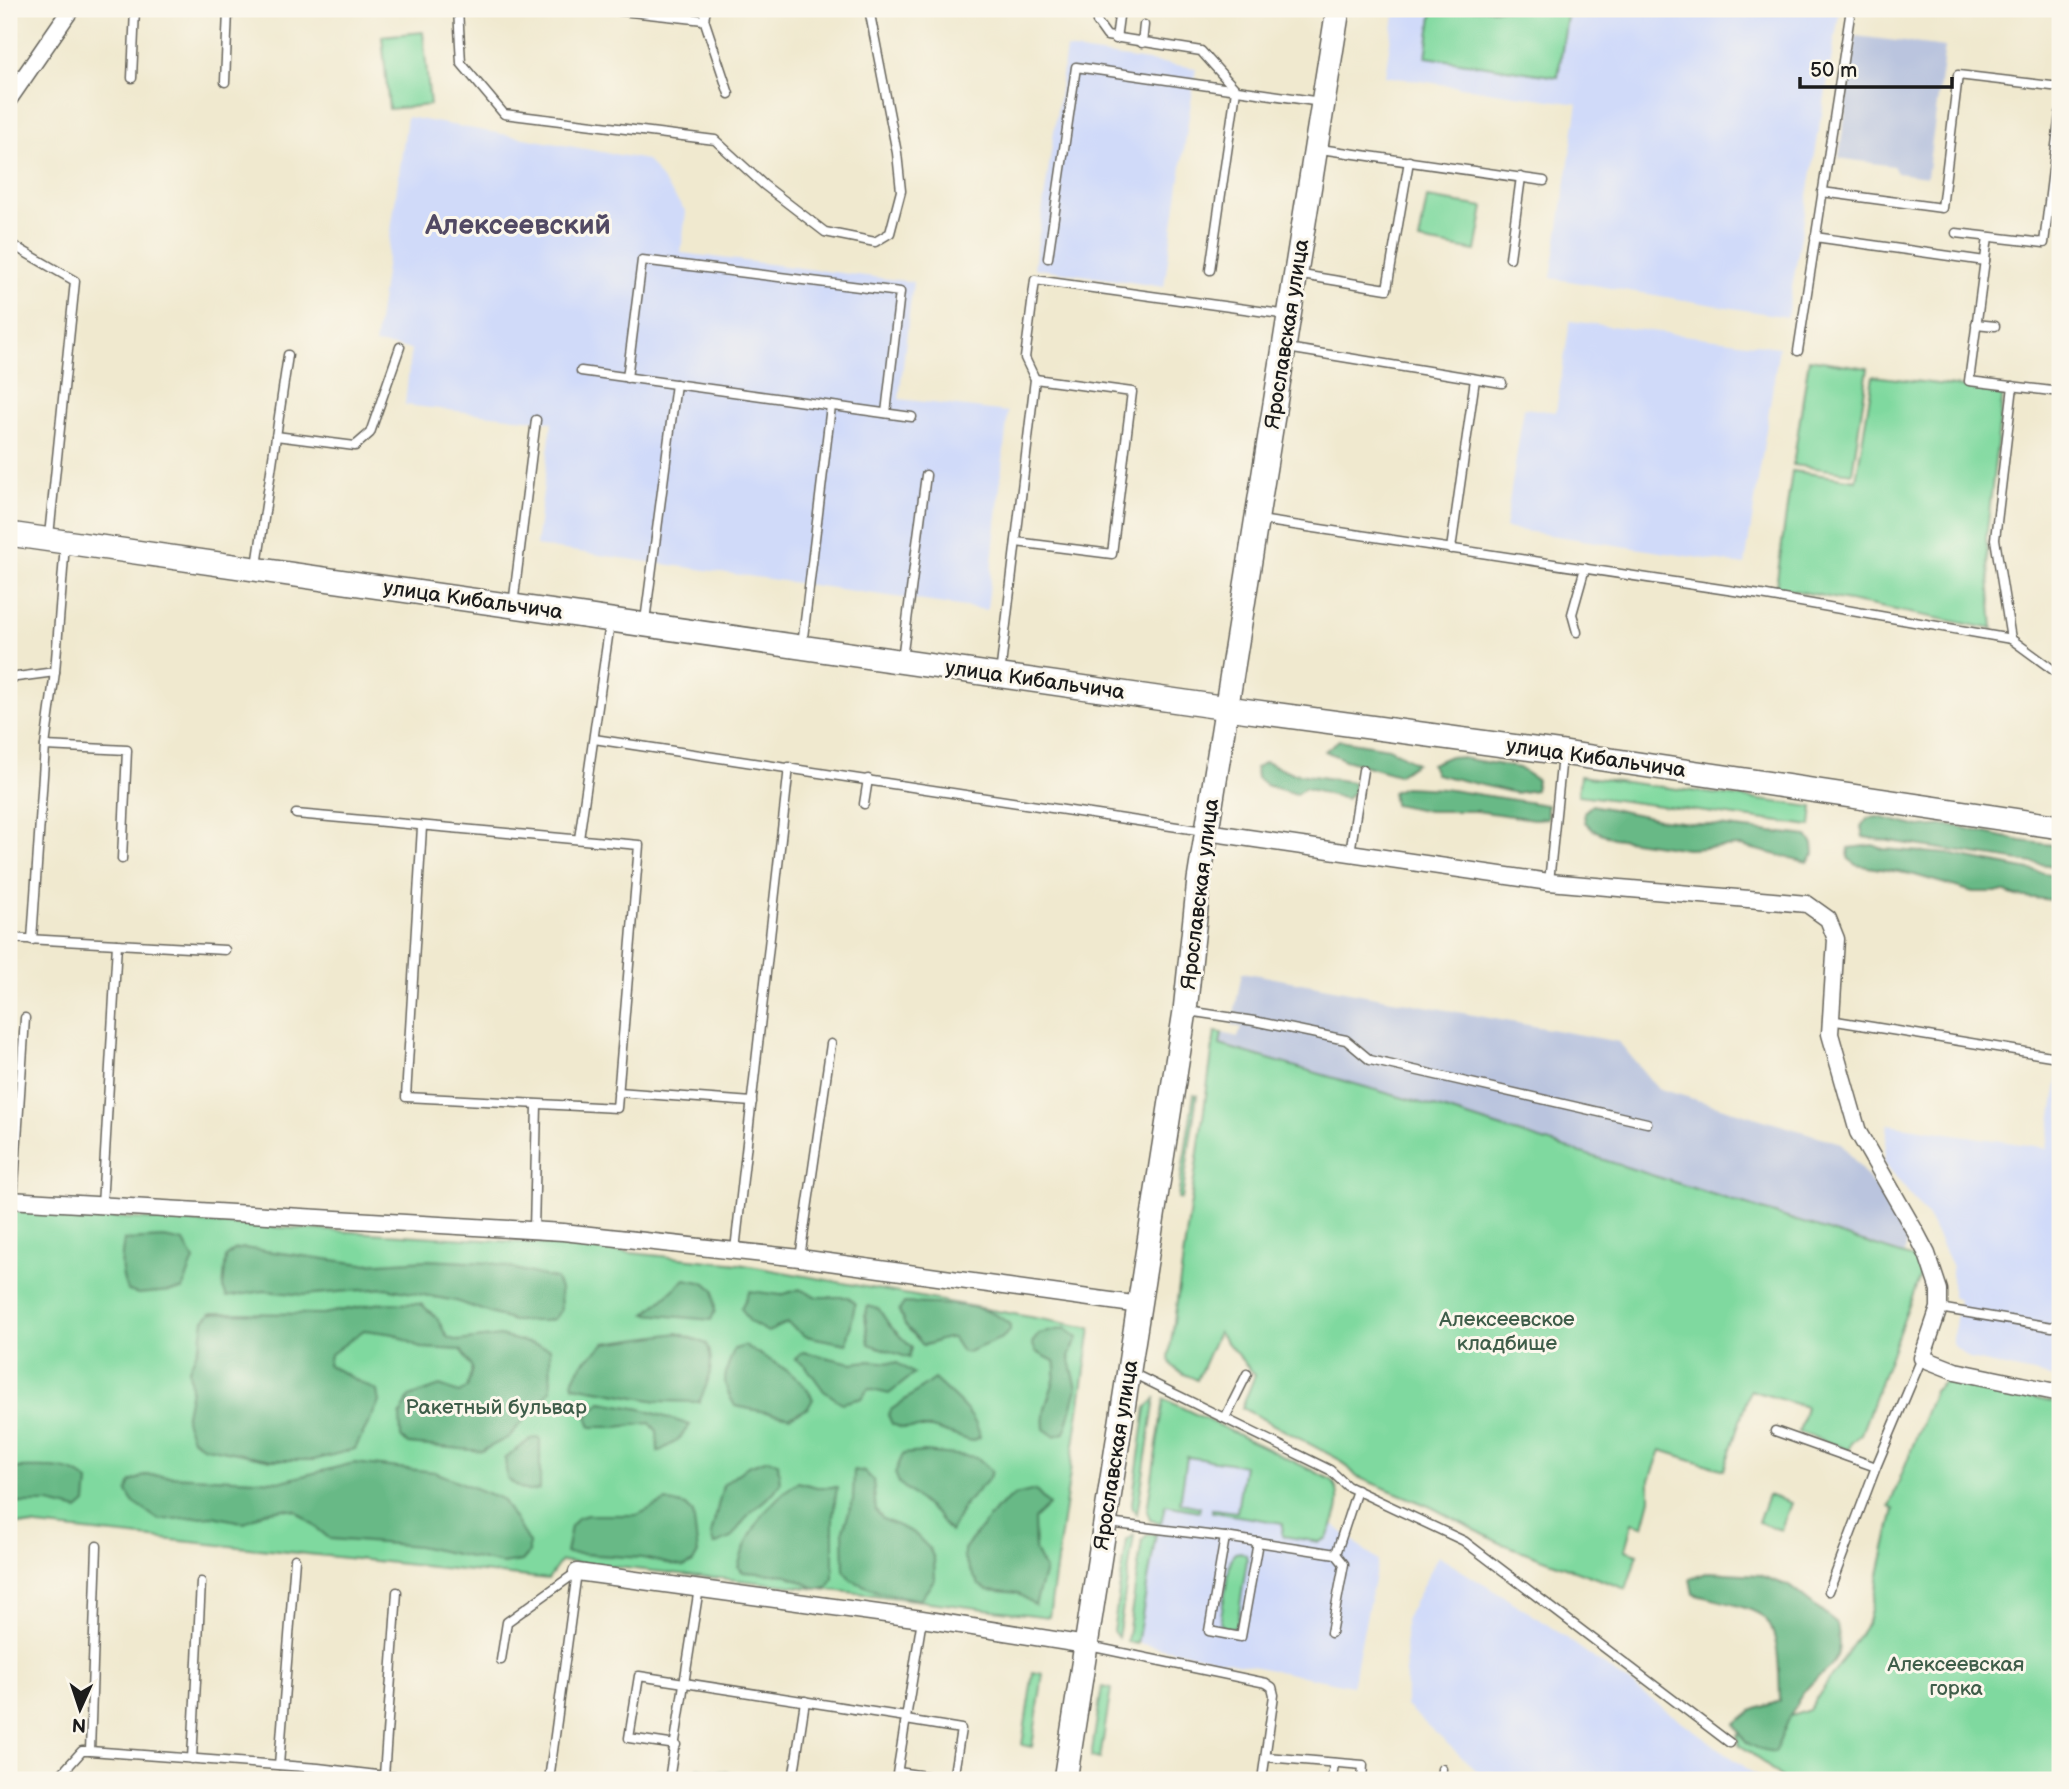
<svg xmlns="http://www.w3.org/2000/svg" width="2069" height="1789" viewBox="0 0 2069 1789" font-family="'Balsamiq Sans',sans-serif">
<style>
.built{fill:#d0daf9}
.industrial{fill:#bac4de}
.green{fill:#7fd99f;stroke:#4e7a5e;stroke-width:2}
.forest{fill:#67b986;stroke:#426a51;stroke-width:2}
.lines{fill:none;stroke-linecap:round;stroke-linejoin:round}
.lane-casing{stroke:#66645b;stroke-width:11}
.street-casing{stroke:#66645b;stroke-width:19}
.secondary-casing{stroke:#66645b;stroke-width:26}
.lane{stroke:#fff;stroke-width:8}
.street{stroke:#fff;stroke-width:16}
.secondary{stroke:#fff;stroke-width:23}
.labels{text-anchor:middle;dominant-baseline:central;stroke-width:6;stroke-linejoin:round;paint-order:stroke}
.street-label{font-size:21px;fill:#1c1c1c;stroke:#fbf7ec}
.park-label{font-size:21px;fill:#3f5e4a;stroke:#fbf7ec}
.district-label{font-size:28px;font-weight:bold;fill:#524a64;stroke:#fbf7ec}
</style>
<rect width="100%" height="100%" fill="#fbf7ec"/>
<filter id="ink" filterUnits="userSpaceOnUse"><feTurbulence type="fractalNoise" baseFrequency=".0143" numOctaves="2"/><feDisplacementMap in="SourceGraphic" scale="14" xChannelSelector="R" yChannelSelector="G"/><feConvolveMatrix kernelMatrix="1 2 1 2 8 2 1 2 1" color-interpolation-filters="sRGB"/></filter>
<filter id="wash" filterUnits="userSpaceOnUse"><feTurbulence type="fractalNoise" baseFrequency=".00686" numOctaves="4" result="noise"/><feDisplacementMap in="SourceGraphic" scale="28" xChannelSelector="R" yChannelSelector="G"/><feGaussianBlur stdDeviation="1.57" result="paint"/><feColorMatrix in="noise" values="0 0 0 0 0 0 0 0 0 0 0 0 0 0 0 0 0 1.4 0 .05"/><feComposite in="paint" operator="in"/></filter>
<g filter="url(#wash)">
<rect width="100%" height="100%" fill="#f0e9cf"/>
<g class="built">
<polygon points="1395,9 1840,9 1787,317 1551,278 1578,104 1385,76"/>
<polygon points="1066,49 1196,68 1164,287 1034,268"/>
<polygon points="407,117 647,160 686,212 681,253 913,282 899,399 1008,412 987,610 536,546 552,422 405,405 411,349 375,344"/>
<polygon points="1570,321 1779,347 1745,565 1505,528 1524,408 1556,412"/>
<polygon points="2060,1064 2060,1379 1970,1359 1952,1344 1959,1300 1952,1297 1952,1267 1928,1217 1884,1162 1888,1124 2047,1148"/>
<polygon points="1176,1419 1288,1487 1378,1561 1352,1686 1137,1643"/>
<polygon points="1438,1556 1541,1620 1763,1780 1487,1780 1406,1706 1405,1620"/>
</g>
<g class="industrial">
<polygon points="1856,36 1945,47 1927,177 1897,173 1893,166 1839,158"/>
<polygon points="1242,972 1619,1042 1657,1088 1841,1143 1910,1233 1904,1254 1452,1112 1219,1045 1222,1033 1238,1037 1242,1028 1232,1025"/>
</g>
<g class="green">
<polygon points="1433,9 1568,9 1558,77 1426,57"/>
<polygon points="423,32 430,105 389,109 382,36"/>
<polygon points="1427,198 1484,207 1476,251 1419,241"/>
<polygon points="1809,359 1868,368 1852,473 1793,465"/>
<polygon points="1873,376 2003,392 1986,539 1993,629 1776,587 1792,471 1856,480"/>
<polygon points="1580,776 1813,807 1811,826 1578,795"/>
<path d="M1215 1032 1222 1033 1220 1045 1452 1112 1914 1258 1923 1268 1861 1434 1851 1443 1849 1450 1799 1432 1806 1407 1750 1390 1724 1470 1661 1450 1650 1480V1499L1643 1526 1632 1523 1625 1550 1638 1554 1626 1589 1500 1543 1431 1507 1357 1477 1342 1461 1242 1408 1255 1375 1218 1332 1197 1380C1186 1374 1170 1371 1169 1357Z"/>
<polygon points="1194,1094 1197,1095 1182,1199 1178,1198"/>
<polygon points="9,1211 534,1243 739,1264 1091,1328 1049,1617 866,1594 561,1561 548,1579 9,1523"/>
<polygon points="1959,1381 2060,1404 2060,1780 1785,1780 1739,1744 1737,1735 1809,1710 1868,1622 1894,1509 1889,1507 1934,1391 1944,1382"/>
<polygon points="1155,1399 1137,1514 1133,1509 1132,1503 1146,1408"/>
<path d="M1164 1399 1332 1480C1345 1498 1335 1519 1327 1538L1319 1542 1282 1536 1283 1523 1212 1512V1509L1237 1512 1244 1465 1187 1457 1180 1503 1200 1507 1199 1511 1165 1505 1161 1524 1150 1520 1147 1511Z"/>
<polygon points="1768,1495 1791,1503 1781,1530 1758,1522"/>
<polygon points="1156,1534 1137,1644 1127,1642 1142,1540 1147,1535"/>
<polygon points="1134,1535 1118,1638 1113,1631 1127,1540"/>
<polygon points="1241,1552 1246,1555 1247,1560 1237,1625 1232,1629 1222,1626 1220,1622 1231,1558 1235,1553"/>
<polygon points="1033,1672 1043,1674 1032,1747 1022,1745"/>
<polygon points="1102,1687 1111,1689 1100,1759 1091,1757"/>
<polygon points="698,1768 762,1778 762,1780 696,1780"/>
</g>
<g class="forest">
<polygon points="1339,740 1389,748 1416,763 1398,775 1345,760 1325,751"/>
<polygon points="1450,756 1519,768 1537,780 1535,790 1515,793 1435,774 1431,764"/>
<polygon points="1265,762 1293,773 1353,782 1354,792 1346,799 1305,788 1296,794 1266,785 1257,778 1256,768"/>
<polygon points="1404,787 1444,789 1547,805 1547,818 1534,819 1476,811 1428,811 1394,804 1392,792"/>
<polygon points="1592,805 1664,820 1807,836 1813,844 1814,854 1807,862 1740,846 1687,849 1613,838 1593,830 1585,822 1584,812"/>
<polygon points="1879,817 1919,827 1951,825 2021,841 2060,846 2060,867 1863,837 1861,826 1869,818"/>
<polygon points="1873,845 1883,849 1948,854 2060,876 2060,901 2016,896 2005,892 1973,892 1911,874 1856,865 1848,858 1849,848"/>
<path d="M164 1238 184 1242 194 1260 182 1290 138 1294 128 1291C119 1274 121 1258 124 1240Z"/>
<polygon points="244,1248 363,1264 427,1260 492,1263 556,1279 560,1289 561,1310 554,1319 544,1321 513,1321 456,1301 385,1288 304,1295 264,1291 227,1297 223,1288 226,1257 234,1250"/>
<polygon points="685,1279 706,1283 714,1290 715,1311 711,1320 646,1314"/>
<polygon points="799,1289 817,1297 848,1297 855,1304 847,1344 805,1336 787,1323 768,1332 750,1322 741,1308 750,1291 781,1295"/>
<polygon points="380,1303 421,1304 437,1318 447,1337 457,1341 500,1336 550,1348 551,1390 509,1437 482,1451 408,1444 401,1437 400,1416 409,1397 440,1386 459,1393 467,1388 472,1368 461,1350 421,1348 394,1334 364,1330 330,1355 328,1365 377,1391 379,1402 355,1449 314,1460 271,1460 202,1446 192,1439 185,1420 191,1389 189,1369 201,1341 204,1320 211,1313 323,1314"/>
<path d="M904 1303C937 1305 985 1300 1010 1325V1331L1002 1338 968 1352H962L953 1338C938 1337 934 1345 923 1345L905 1325 899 1311Z"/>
<polygon points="868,1306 879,1309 890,1326 912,1348 909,1358 869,1344 865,1316"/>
<path d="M1065 1328 1078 1338 1069 1356 1077 1388 1065 1433 1054 1436 1044 1429C1040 1401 1060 1385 1054 1361L1036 1352 1032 1343 1039 1334Z"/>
<path d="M678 1333 707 1344C716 1363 708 1384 699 1402L657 1401 574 1386 572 1382 582 1364 605 1343Z"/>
<path d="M745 1346C768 1359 801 1374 813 1399L808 1408 790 1417 735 1406C719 1379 725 1376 734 1349Z"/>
<polygon points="803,1352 852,1363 868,1361 897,1363 914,1374 889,1394 868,1389 862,1398 842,1403 824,1391 805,1365 795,1359"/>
<path d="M934 1379C951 1395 976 1413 980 1437L971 1441 932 1428H902L892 1424 888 1415 891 1410Z"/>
<polygon points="601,1402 641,1409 690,1425 677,1441 658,1452 657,1431 650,1423 617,1427 591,1427 587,1416"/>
<path d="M540 1438V1489C526 1495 518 1487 507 1478L505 1458 531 1439Z"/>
<polygon points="924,1452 977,1457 992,1472 987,1481 965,1504 950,1532 937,1515 899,1483 895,1473 903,1454"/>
<polygon points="768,1459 778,1463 780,1483 774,1492 750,1513 731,1538 714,1545 711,1535 723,1485 748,1466"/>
<polygon points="354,1463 435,1472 502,1499 529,1543 529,1553 522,1561 502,1564 418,1546 330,1539 296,1511 285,1509 264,1512 245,1523 213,1516 159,1520 133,1502 127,1492 131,1482 146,1475 282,1481"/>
<path d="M9 1468C33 1469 72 1462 88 1482L86 1503 78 1510 49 1503H9Z"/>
<polygon points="854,1470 865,1472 873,1480 876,1511 883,1519 914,1533 929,1548 934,1558 935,1579 920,1600 879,1592 851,1580 844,1571 843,1530 853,1500"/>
<path d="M798 1482 817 1487H837L833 1517V1579L828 1588 817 1589 787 1575 743 1572 738 1567C747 1533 768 1501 798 1482Z"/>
<polygon points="1035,1490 1049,1505 1034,1519 1035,1551 1045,1570 1035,1605 1018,1593 988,1590 979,1585 964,1559 964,1549 997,1508 1015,1495"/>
<polygon points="666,1501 686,1506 693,1513 698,1553 693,1562 684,1567 642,1558 566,1553 571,1526 577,1518 587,1515 637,1515"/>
<path d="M1709 1572 1760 1575 1789 1586 1837 1624C1845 1670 1827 1663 1804 1692 1792 1707 1783 1734 1775 1752 1754 1749 1744 1745 1735 1724L1751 1711 1780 1701C1779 1680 1781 1629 1762 1616 1746 1605 1713 1600 1693 1594L1690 1579Z"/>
</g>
</g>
<g filter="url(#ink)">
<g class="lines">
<g class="lane-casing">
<g id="lane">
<polyline points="210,9 228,11 225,82"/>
<polyline points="458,9 461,63 504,114 715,140 764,185 825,232 875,242 890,233 901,191 897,153 869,9"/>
<polyline points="603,9 704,20 706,9"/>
<polyline points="1097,9 1097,22 1107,36 1201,51 1236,90 1210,270"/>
<polyline points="704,19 729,94"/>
<polyline points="1116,39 1120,9"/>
<polyline points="1142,43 1144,25"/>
<polyline points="132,78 135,9"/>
<polyline points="1320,149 1544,181"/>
<polyline points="1822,192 1942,208 1958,75 2060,87"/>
<polyline points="1956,233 2044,243 2060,113"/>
<polyline points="1815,237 1985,261"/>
<polyline points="1988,237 1969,381 2060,392"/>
<polyline points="9,243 75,281 49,536"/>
<polyline points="1048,258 1076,67 1321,102"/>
<polyline points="1510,258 1521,177"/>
<polyline points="1296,274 1387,289 1409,161"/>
<polyline points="1976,324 1995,326"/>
<polyline points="1287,348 1502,383"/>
<polyline points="1798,351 1851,9"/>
<polyline points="581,371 912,417"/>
<polyline points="627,378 642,260 900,292 886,413"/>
<polyline points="276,436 355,446 370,433 400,347"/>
<polyline points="1260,520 1761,595 2011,639 2060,675"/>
<polyline points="1016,542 1112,554 1132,392 1035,379"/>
<polyline points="1451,549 1475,379"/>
<polyline points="257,566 288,355"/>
<polyline points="513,605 536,420"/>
<polyline points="645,621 676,384"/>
<polyline points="1577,632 1572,614 1585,568"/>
<polyline points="2011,639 1995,539 2013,386"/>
<polyline points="802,646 831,406"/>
<polyline points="902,659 926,475"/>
<polyline points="1000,675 1035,379 1025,358 1035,280 1288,315"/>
<polyline points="9,678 55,672"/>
<polyline points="594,739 1204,831"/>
<polyline points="45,746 127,750 122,859"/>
<polyline points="864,804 868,779"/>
<polyline points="296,814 639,845 617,1108 406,1097 422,827"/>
<polyline points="579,839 610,623"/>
<polyline points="1350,853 1363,770"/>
<polyline points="1549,882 1562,756"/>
<polyline points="9,938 225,950"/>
<polyline points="32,940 45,746 55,672 65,544"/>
<polyline points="1188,1011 1254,1021 1346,1040 1370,1060 1647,1123"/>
<polyline points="1830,1020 2051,1056"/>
<polyline points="618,1092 752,1102"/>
<polyline points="13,1200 25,1018"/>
<polyline points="102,1206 117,944"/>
<polyline points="534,1230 537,1105"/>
<polyline points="735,1250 789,767"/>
<polyline points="800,1258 831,1044"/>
<polyline points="1939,1308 2052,1327 2060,1322"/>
<polyline points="1132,1373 1330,1470 1347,1486 1464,1541 1730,1743"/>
<polyline points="1225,1418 1247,1374"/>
<polyline points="1775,1431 1876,1467"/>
<polyline points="1108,1523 1225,1537 1209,1631 1241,1637 1258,1542"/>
<polyline points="1225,1537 1336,1554 1344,1564 1331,1633"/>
<polyline points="1336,1554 1357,1490"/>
<polyline points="1829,1591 1876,1467 1922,1358"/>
<polyline points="1089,1646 1266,1683 1272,1687 1274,1695 1262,1780"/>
<polyline points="501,1660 507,1622 577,1572"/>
<polyline points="906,1720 961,1729 953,1780"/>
<polyline points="676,1745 629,1738 639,1676 906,1717"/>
<polyline points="90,1751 97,1546"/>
<polyline points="1266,1757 1363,1765 1362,1780"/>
<polyline points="192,1759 201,1582"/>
<polyline points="279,1765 295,1559"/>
<polyline points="898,1772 952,1780"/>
<polyline points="384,1776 397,1592"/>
<polyline points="56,1780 82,1751 90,1751 318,1768 419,1780 449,1780"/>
<polyline points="549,1780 577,1572"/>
<polyline points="669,1780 699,1588"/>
<polyline points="793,1780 805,1701"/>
<polyline points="896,1780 922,1619"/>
<polyline points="1332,1780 1334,1763"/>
<polyline points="1441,1780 1442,1769"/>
</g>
</g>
<g class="street-casing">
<g id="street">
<polyline points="9,99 71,9"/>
<polyline points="1207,832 1549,882 1807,904 1828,919 1836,939 1830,1034 1858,1132 1916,1233 1927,1254 1939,1290 1939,1308 1922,1358 1955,1371 2060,1393"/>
<polyline points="9,1200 563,1232 800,1258 1140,1305"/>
<polyline points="577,1572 922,1619 1086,1645"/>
</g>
</g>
<g class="secondary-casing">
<g id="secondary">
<polyline points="9,534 1227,708 1563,753 2060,827"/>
<polyline points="1065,1780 1185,1011 1199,880 1338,9"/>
</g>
</g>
<use href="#lane" class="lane"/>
<use href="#street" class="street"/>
<use href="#secondary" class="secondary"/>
</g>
</g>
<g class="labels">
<g class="street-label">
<text transform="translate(1287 334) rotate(-81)">Ярославская улица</text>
<text transform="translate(473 600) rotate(8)">улица Кибальчича</text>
<text transform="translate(1035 680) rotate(8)">улица Кибальчича</text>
<text transform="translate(1596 758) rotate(8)">улица Кибальчича</text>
<text transform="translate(1200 894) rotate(-83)">Ярославская улица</text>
<text transform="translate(1116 1455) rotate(-81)">Ярославская улица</text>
</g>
<g class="park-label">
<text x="1507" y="1319">Алексеевское<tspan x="1507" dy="24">кладбище</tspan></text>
<text x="496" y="1407">Ракетный бульвар</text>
<text x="1956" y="1664">Алексеевская<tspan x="1956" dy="24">горка</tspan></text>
</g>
<g class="district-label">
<text x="518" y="225">Алексеевский</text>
</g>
</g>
<rect width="2069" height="1789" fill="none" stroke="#fbf7ec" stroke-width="35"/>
<g transform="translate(80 1709) rotate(183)" stroke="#fbf7ec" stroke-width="5" paint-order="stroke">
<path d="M0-5L12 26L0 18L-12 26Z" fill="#1c1c1c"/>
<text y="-10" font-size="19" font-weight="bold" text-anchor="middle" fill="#1c1c1c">N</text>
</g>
<path d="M1800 77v10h152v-10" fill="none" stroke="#1c1c1c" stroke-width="3.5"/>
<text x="1810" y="77" font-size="21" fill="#1c1c1c" stroke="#fbf7ec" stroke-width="5" paint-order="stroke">50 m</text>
</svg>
